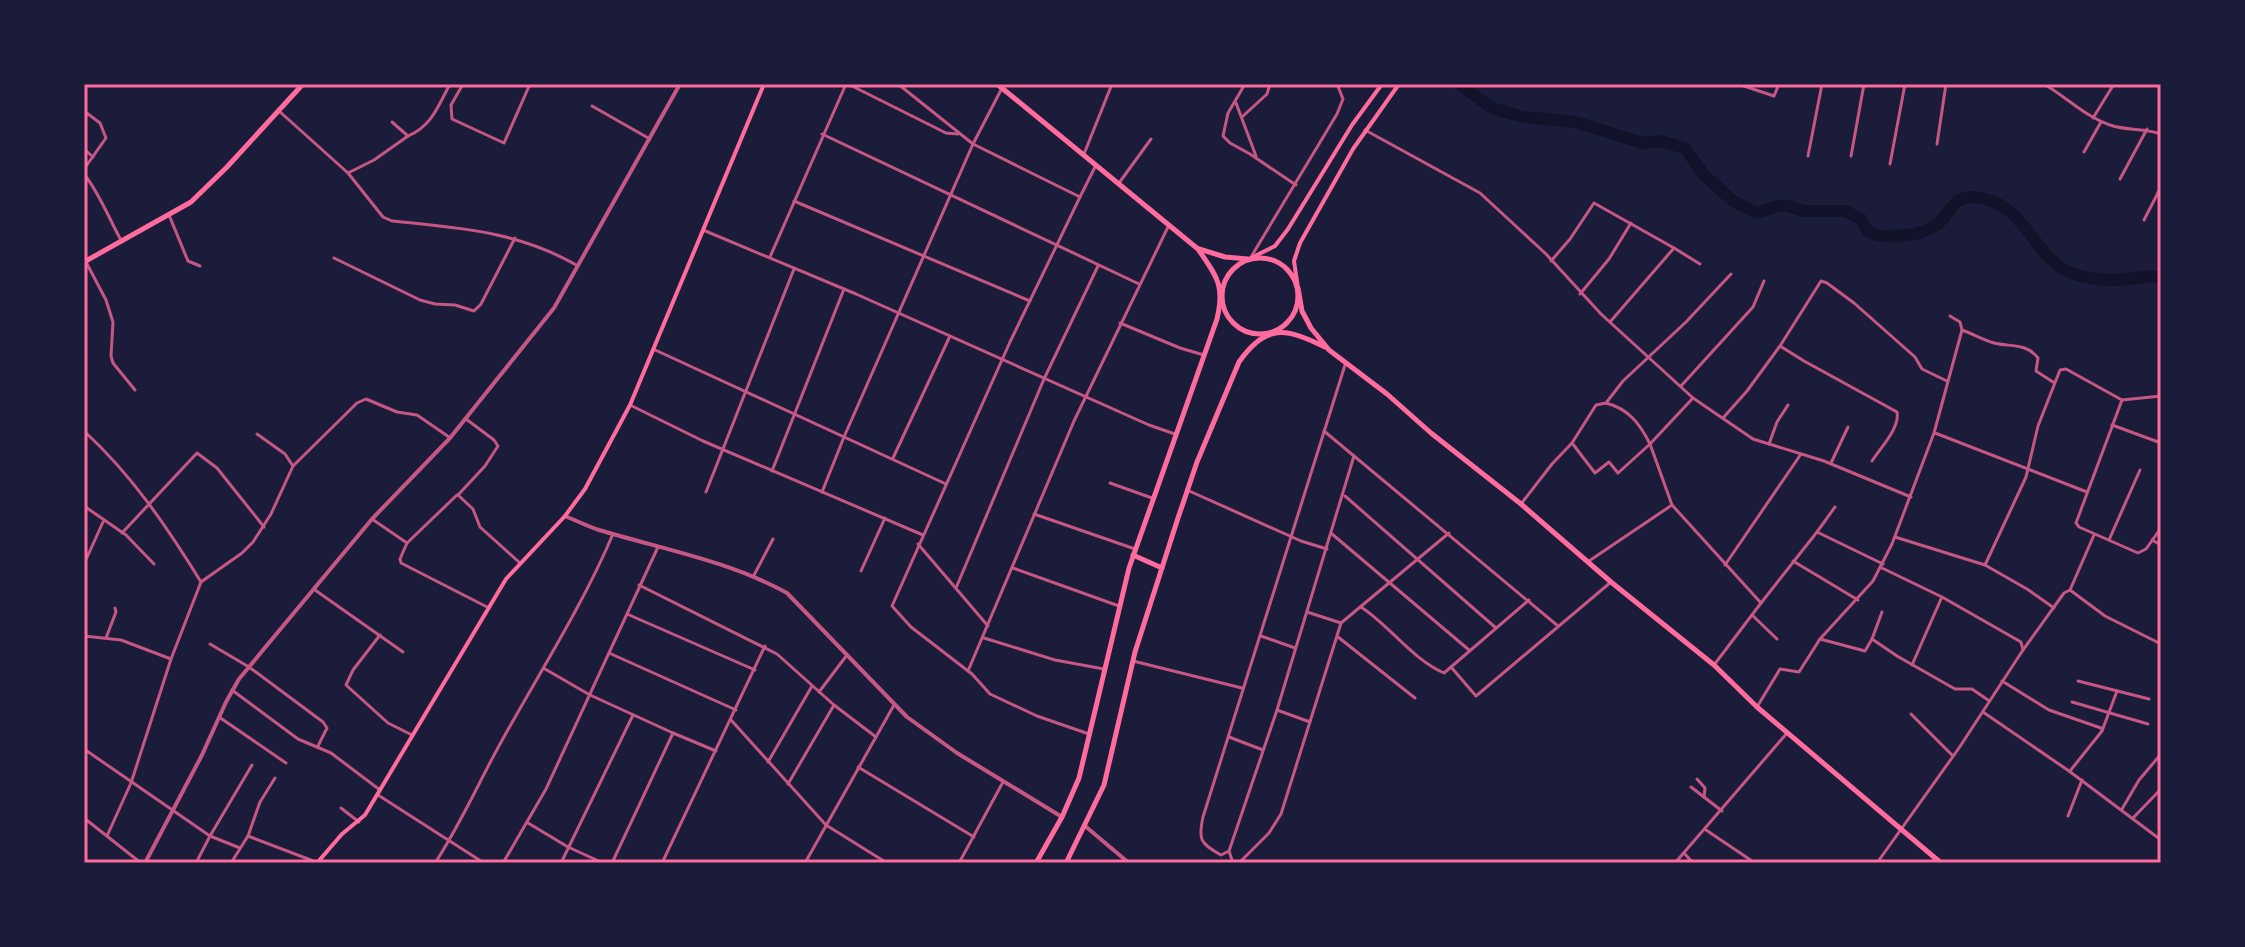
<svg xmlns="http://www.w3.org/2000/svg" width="2245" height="947" viewBox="0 0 2245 947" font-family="'Nunito Sans',sans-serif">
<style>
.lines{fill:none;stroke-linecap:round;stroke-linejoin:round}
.river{stroke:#12122b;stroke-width:12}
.minor{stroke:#c65784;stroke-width:3}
.tertiary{stroke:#c65784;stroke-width:4}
.secondary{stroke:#ff6b9d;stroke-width:4}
.primary{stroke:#ff6b9d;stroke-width:5}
.trunk{stroke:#ff6b9d;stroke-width:5}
.neatline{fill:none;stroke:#ff6b9d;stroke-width:3}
</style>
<rect width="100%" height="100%" fill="#1b1b3a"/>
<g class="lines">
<path class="river" d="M1459 84 1492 108 1523 117 1575 122 1643 143 1661 141 1685 148 1704 175 1733 201 1757 213 1778 206H1788L1803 211H1845L1861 219C1867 234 1873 236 1889 236 1906 236 1921 235 1936 225 1950 216 1952 196 1972 197 2020 201 2024 236 2055 263 2075 281 2112 282 2137 278 2146 277 2151 275 2161 278"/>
<g class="minor">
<polyline points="463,84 451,105 452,119 504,143 530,84"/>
<polyline points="848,84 946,133 958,134"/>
<polyline points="898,84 973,144 1080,197 1010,342 892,606 911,627 972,674 990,694 1037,716 1089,734"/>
<polyline points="1245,84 1228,113 1223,136 1230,143 1250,154 1296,185"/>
<polyline points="1738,84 1774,96 1779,84"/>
<path d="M2044 84C2066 97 2086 117 2110 125 2127 131 2144 128 2161 134"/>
<polyline points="1236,103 1256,156"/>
<polyline points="592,106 650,139"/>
<polyline points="84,111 100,123 106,138 84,169"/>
<path d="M279 111 348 173 383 217 392 221C459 228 518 231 578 266"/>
<polyline points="1242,117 1267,94 1270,84"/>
<polyline points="2093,118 2114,84"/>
<polyline points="1365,130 1480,193 1546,254 1601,314 1693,398 1753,439 1824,461 1911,497"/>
<polyline points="822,134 1139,284"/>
<path d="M408 136C432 126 438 106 450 84"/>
<polyline points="1937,144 1946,84"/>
<polyline points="84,149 93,157"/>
<polyline points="2084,152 2101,122"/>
<polyline points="1084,154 1112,84"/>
<polyline points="1808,156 1822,84"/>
<polyline points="1851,156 1864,84"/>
<polyline points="1890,164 1905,84"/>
<polyline points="348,173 374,160 408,136 392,122"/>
<path d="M84 174C100 194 109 219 122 242"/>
<polyline points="2120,179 2147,129"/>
<polyline points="1119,183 1151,139"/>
<polyline points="1080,197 1096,165"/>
<polyline points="794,201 1030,301"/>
<polyline points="169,215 188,261 200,266"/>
<polyline points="2144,220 2161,187"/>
<polyline points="703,230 856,294 1149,425 1175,434"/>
<polyline points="1674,248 1700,264"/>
<polyline points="770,257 846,84"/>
<polyline points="1251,257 1337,114 1343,99 1337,84"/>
<polyline points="334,258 420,300 435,304 455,305 474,311 481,304 515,238"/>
<polyline points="1551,261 1570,239 1594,203 1674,248 1610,322"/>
<polyline points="86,262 106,300 113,322 111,356 113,363 135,390"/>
<polyline points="1580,294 1609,259 1631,223"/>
<polyline points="1950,316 1960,322 1962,330"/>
<polyline points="1120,323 1180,348 1204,355"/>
<path d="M1780 346 1804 361 1897 412C1900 428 1881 447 1872 461"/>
<polyline points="653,349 946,484"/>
<polyline points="1681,386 1753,307 1764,281"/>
<polyline points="2161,396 2122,400 2076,523 2079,527 2138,553 2146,549 2161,528"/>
<polyline points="630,405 703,441 923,535"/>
<polyline points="1723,418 1747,391 1780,346 1821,281 1827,283 1854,303 1915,357 1922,369 1947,381"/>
<polyline points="466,419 494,440 498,446 485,466 458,495 473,509 480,527 520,563"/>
<polyline points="2112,425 2161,443"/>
<path d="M84 431C132 475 167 527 201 582"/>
<polyline points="1324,431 1558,626"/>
<polyline points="1935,433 2087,492"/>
<polyline points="257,434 285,454 293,466"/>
<path d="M1572 443 1595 473 1609 462 1618 473 1650 444C1640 424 1629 409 1606 403"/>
<polyline points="1769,444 1777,422 1788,405"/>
<polyline points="893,458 950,336"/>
<polyline points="1831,463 1848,427"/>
<polyline points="772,471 844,289"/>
<polyline points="1110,483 1152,498"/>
<polyline points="1187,490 1301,541 1327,549"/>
<polyline points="706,492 794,269"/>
<polyline points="822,492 844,437 973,144 1002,88"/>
<polyline points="1345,496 1496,628"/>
<polyline points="1521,504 1552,464 1572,443 1596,405 1606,403 1623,381 1686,322 1731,274"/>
<polyline points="1672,505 1761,603 1714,665"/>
<polyline points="84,506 126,535 154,564"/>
<polyline points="1034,514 1135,549"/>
<polyline points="372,519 407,543 457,495"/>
<polyline points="1817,532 1835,507"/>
<polyline points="122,533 197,453 217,468 264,527"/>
<polyline points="1332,534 1469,650"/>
<polyline points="1895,537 1985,565 2027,589 2054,608"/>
<polyline points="2109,540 2140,470"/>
<polyline points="2152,540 2161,545"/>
<polyline points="407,543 400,559 401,563 489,608"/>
<polyline points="918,544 988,626"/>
<polyline points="1589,561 1672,505 1650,444 1693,398"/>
<polyline points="1793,561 1858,600"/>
<polyline points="84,564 103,522"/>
<polyline points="1725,565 1801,454"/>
<polyline points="1985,565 2026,477 2038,426 2060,370 2066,369 2122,400"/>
<polyline points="1013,568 1119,606"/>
<polyline points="861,571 885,518"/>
<polyline points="753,577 773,539"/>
<polyline points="639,585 777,654 834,705 876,737"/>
<polyline points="956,588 1044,379 1098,266"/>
<polyline points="315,590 403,652"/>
<polyline points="2070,590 2094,535"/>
<polyline points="1761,603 1817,532 1883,564"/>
<path d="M1361 607C1390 626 1412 659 1444 673L1529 600"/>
<polyline points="1307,612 1341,623"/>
<polyline points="627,614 755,670"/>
<polyline points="1752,615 1777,639"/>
<polyline points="380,635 353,670 346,685 388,723 412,735"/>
<polyline points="84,636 121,640 171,659"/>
<polyline points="1261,636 1295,648"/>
<polyline points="1338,637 1415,698"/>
<polyline points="106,638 116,612 115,608"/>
<polyline points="984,638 1055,660 1104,669"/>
<polyline points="1820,639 1865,651 1872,639 1882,612"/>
<polyline points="1872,639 1897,656 1955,689 1972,689 1988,700"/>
<polyline points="210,644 249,667 323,722 327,728 318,746"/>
<polyline points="2023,650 2064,593 2070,590 2105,616 2161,644"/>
<polyline points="609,653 736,710"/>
<polyline points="1133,661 1242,688"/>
<polyline points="1912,665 1941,599"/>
<polyline points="1451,667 1476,696 1611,582"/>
<polyline points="545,669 590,695 673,733 612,863"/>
<polyline points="968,671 1074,421 1168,227"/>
<polyline points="2002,681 2049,710 2101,728 2102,731 2070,771"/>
<polyline points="2078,681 2149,699"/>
<polyline points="232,690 298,739 331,753 380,790"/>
<polyline points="819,692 847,655"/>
<polyline points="2160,701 2161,703"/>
<polyline points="2072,702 2148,724"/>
<path d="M1757 707 1780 669 1799 672 1820 639 1873 581 1892 544 1934 433 1962 330C1973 334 1983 340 1994 343 2010 347 2027 343 2038 358L2036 371 2053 382"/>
<polyline points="1277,710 1310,722"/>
<polyline points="1983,712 2069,771 2161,840"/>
<polyline points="1911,714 1953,756"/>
<polyline points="219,717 286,763"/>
<polyline points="731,720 826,825 887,863"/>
<polyline points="2102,731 2117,691"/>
<polyline points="673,733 716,751"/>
<polyline points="1229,737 1263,750"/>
<polyline points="84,749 210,836 196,863"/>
<polyline points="768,762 812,686"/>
<polyline points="858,767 974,837"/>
<polyline points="1697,779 1705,788 1704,797"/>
<polyline points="788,784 834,705"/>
<polyline points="1691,787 1722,811"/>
<polyline points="378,795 484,863"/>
<polyline points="341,808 359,822"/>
<polyline points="2122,809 2139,780 2161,754"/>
<polyline points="2068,816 2082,780"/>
<polyline points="84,818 141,863"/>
<polyline points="2133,818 2161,789"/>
<polyline points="528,823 568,847 603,863"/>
<polyline points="1706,830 1755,863"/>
<polyline points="107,836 131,783 171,659 201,582 242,553 253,542 271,514 293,466 357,403 366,399 397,412 417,415 449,437"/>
<polyline points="248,836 260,802 275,778"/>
<polyline points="240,848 210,836 252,765"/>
<path d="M1229 851 1221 855C1200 843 1198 840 1203 817L1345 365"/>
<polyline points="1684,853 1693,863"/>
<polyline points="231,863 248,836 316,862"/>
<path d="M435 863C460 825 478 784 500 744 538 675 582 607 613 534"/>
<polyline points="503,863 546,789 658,547"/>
<polyline points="561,863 633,715"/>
<polyline points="662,863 765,646"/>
<polyline points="805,863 894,705"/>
<polyline points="959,863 1003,782"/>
<polyline points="1233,863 1229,851 1277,710 1354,456"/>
<polyline points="1239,863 1269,833 1281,814 1341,623 1449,533"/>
<polyline points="1675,863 1787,733"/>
<polyline points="1877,863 1959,748 2023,650 2021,642 1942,597 1882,568"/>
</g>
<g class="tertiary">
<path d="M565 516C577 521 587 526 599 530 662 549 729 561 787 593L907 717 957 753 1062 817"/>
<polyline points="1085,826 1129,863"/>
<polyline points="145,863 202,755 226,702 239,679 372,519 450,438 554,308 680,84"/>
</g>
<g class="secondary">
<polyline points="1249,259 1275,246 1288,229 1352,125 1382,84"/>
<polyline points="1298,288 1294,261 1300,243 1353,149 1399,84"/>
<polyline points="317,863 342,834 365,815 506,579 565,516 585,489 630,405 764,84"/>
</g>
<g class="primary">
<path d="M997 84 1198 249C1217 277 1225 285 1217 319L1129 568 1079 778 1062 817 1036 863"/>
<polyline points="1199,249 1225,257 1248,259"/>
<circle cx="1260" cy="296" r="38"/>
<polyline points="1298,288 1302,311 1311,328 1329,350 1387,394 1431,433 1521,504 1611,582 1714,665 1757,707 1941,863"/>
<polyline points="1133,555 1162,568"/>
<path d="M1066 863 1104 785 1135 652 1177 521 1197 462 1239 362C1266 323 1286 328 1325 347"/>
</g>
<polyline class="trunk" points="84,262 191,202 227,167 303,84"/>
</g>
<rect width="2245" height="947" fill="none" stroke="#1b1b3a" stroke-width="172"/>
<rect x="86" y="86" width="2073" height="775" class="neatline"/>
</svg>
